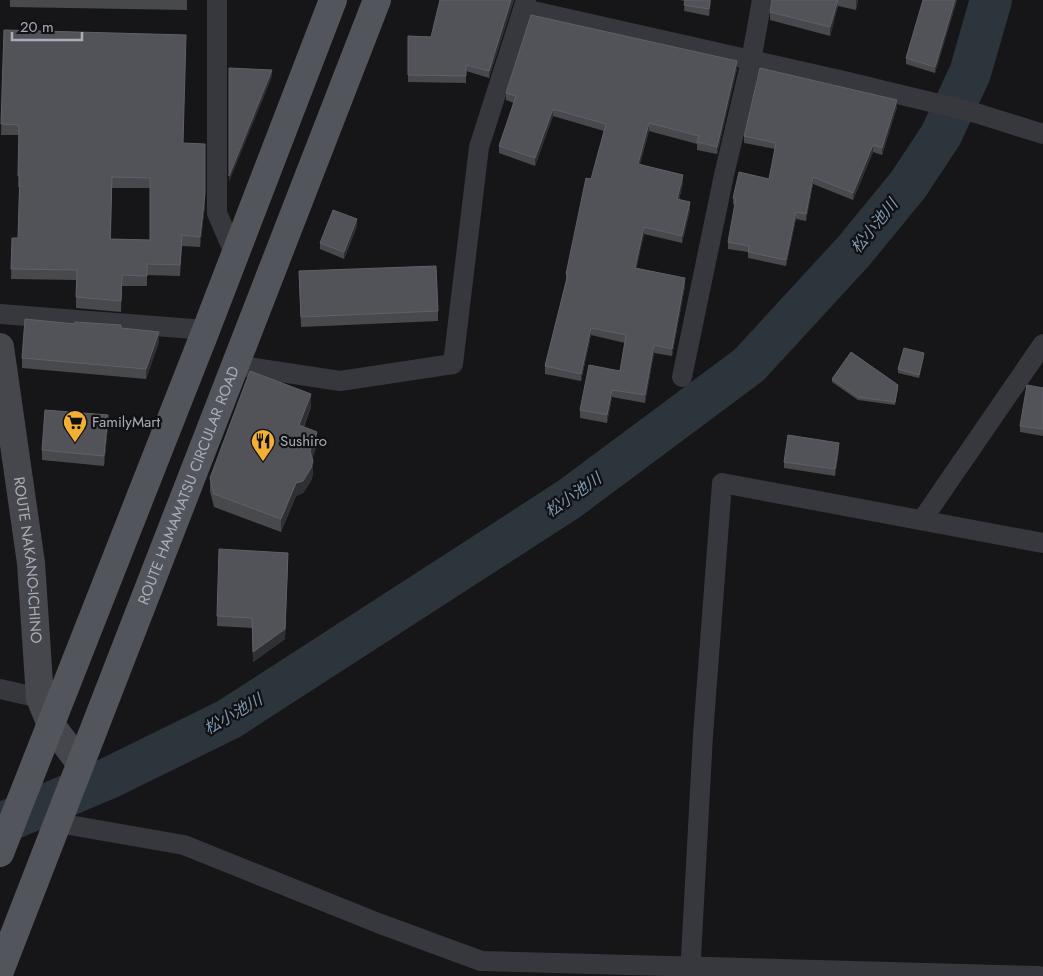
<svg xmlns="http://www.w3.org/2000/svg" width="1043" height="976" viewBox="0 0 1043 976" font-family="Jost,'Noto Sans JP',sans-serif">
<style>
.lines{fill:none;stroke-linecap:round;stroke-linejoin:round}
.river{stroke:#2c353c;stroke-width:42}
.minor{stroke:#37383d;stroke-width:20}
.secondary{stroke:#45474d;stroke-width:28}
.primary{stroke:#53555c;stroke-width:28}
.wall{fill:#47494d;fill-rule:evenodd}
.shaded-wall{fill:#2f3033}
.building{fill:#525359;stroke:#5f6168;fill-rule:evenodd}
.labels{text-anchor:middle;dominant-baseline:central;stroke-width:4.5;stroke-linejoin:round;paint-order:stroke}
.poi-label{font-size:15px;fill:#a8adb8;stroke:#111113;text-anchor:start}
.street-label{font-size:15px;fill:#a8adb8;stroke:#111113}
.water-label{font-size:16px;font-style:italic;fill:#7f9bb3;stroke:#111113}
</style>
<rect width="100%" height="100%" fill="#161618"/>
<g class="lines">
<polyline class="river" points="0,824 109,778 229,719 569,499 749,365 853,252 908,185 941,135 970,73 991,0"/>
<g class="minor">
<polyline points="217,0 217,213 235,255"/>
<polyline points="524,9 844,81 976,113 1043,134"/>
<polyline points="0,314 206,330"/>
<polyline points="235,365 340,381 453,364 479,147 526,0"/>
<polyline points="682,377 724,175 751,61 762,0"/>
<polyline points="922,520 1043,344"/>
<polyline points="0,689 40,698"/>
<polyline points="58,823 184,845 378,923 481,961 1038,976"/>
<polyline points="690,976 703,735 722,483 1043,543"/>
</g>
<path class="secondary" id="s1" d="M0 347 31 563 40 698 51 725 80 763"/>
<g class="primary">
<polyline points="0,853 206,330 333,0"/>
<path id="s2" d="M0 971 377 0"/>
</g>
</g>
<g class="wall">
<polygon points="10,0 187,0 187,10 10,7"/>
<polygon points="440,0 514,0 489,78 466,71 466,83 408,82 408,36 431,37"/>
<polygon points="680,0 711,0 709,16 684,11 685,1"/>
<polygon points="772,0 858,0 856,10 838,6 830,36 770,20 770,12"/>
<polygon points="957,0 935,73 906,64 906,58"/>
<path d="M4 30 183 143 205 205 200 247 182 246 180 276 147 275V286H122L121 312 76 308V280L11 279 12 238H18L19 187H18L19 135H1ZM112 188H150V240L111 239Z"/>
<polygon points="737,69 717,154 697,150 697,144 649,131 640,164 683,183 679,200 690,210 682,243 644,234 636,268 685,286 672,356 654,353 645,403 612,397 607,423 580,418 580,410 620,371 625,343 591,335 581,381 545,374 545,366 566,281 566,274 604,131 553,116 535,166 499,153 499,146 514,103 506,100 506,93"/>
<polygon points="897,107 882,155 873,152 853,200 813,184 806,221 796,219 786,266 748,258 748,252 728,249 728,242 735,205 733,204 733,198 769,179 775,149 744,143 744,136"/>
<polygon points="357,226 344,259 320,249 320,243"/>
<polygon points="299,281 438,311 438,321 301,327"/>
<polygon points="121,328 159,342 146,379 22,368 22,358"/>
<polygon points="924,357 919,378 898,373 898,369"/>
<polygon points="832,379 898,388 895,405 858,400 832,382"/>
<polygon points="1043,388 1043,436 1020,432 1020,426"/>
<polygon points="311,407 304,427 317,445 312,459 313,474 311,481 303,493 296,496 281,532 214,507 210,491 210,478"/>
<polygon points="108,425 104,466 42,460 42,450"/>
<polygon points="839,450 835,476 784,468 784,462"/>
<polygon points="288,563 285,639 253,662 252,628 217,626 217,616"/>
</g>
<g class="shaded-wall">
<polygon points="511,0 514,0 489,78 489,71"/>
<polygon points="710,0 711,0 709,16 709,9"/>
<polygon points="838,0 838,6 830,36 830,27"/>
<polygon points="856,0 858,0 856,10"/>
<polygon points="955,0 957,0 935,73 935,67"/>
<polygon points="737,61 737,69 717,154 717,147"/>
<polygon points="272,70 272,77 229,182 229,176"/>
<polygon points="897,100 897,107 882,155 882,148"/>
<polygon points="553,109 553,116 535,166 535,158"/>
<polygon points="649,123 649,131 638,171 638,164"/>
<polygon points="873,145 873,152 853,200 853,193"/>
<polygon points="683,175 683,183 677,207 677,199"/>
<polygon points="813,177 813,184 806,221 806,214"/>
<polygon points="205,194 205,205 200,247 200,237"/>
<polygon points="690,202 690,210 682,243 682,236"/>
<polygon points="796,212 796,219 786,266 786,260"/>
<polygon points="357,219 357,226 344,259 344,252"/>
<polygon points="644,227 644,234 635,276 635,268"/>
<polygon points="685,278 685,286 672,356 672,349"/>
<polygon points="591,328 591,335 581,381 581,374"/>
<polygon points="159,332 159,342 146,379 146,369"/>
<polygon points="654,345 654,353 645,403 645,395"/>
<polygon points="924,353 924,357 919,378 919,375"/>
<polygon points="612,390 612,397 607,423 607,415"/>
<polygon points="311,394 311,407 299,438 299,425"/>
<polygon points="108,415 108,425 104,466 104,456"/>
<polygon points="317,432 317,445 310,464 310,451"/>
<polygon points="839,443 839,450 835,476 835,469"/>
<polygon points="313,461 313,474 311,481 303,493 296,496 281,532 281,519 296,483"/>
<polygon points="288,553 285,639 253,662 253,652"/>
</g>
<g class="building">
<polygon points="440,0 511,0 489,71 466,65 466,76 408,75 408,36 431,37"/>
<polygon points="685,0 710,0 709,9 684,5"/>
<polygon points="772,0 838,0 830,27 770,12"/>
<polygon points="923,0 955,0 935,67 906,58"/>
<polygon points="531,15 737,61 717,147 697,142 699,136 649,123 638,164 683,175 677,199 690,202 682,236 644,227 635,268 685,278 672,349 654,345 645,395 612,390 607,415 580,410 589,365 620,371 626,335 591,328 581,374 545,366 568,274 566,274 586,178 591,179 606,124 553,109 535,158 499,146 516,96 506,93"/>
<path d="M4 30 186 35 183 143 205 144V194L200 237 182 235 180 265 147 264V276L122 275 121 301 76 297 77 270 11 269 12 238H18L20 176H18L19 125 1 124ZM112 177 150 178V240L110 239Z"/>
<polygon points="229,68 272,70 229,176"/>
<polygon points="760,68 897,100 882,148 873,145 853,193 813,177 806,214 796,212 786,260 748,252 749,246 728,242 736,198 733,198 739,172 769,179 776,143 744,136"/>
<polygon points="333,210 357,219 344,252 320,243"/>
<polygon points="436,266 438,311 301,317 299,271"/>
<polygon points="25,319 75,324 75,322 121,325 121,328 159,332 146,369 22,358"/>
<polygon points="904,348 924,353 919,375 898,369"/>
<polygon points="851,352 898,385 895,402 858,397 832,379"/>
<polygon points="250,371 311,394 299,425 317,432 310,451 313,461 311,468 303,481 296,483 281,519 214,494 210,478"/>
<polygon points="1027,385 1043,388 1043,429 1020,426"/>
<polygon points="45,410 108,415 104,456 42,450"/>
<polygon points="788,435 839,443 835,469 784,462"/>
<polygon points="219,549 288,553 285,629 253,652 252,618 217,616"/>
</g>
<defs>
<g id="supermarket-pin" transform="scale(1.25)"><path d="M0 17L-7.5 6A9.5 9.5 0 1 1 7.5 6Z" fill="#f2b134" stroke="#111113"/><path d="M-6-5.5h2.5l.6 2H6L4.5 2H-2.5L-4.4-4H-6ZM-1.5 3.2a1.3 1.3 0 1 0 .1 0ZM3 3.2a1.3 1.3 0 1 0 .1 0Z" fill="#111"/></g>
<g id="restaurant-pin" transform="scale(1.25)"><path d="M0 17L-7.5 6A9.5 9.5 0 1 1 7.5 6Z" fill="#f2b134" stroke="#111113"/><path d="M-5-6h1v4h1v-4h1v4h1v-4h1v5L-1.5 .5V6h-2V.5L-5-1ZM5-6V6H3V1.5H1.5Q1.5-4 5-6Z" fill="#111"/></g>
</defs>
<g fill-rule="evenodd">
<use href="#supermarket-pin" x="75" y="422"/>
<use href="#restaurant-pin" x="263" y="441"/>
</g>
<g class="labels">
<g class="poi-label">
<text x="92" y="422">FamilyMart</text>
<text x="280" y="441">Sushiro</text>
</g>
<g class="street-label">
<text stroke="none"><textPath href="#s2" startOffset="521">ROUTE HAMAMATSU CIRCULAR ROAD</textPath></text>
<text stroke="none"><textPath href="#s1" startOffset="215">ROUTE NAKANO-ICHINO</textPath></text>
</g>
<g class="water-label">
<text transform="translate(874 226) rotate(-51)">松小池川</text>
<text transform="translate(573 495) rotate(-35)">松小池川</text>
<text transform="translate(233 714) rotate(-30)">松小池川</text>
</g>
</g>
<path d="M12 32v8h70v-8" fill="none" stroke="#a8adb8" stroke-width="2.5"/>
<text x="20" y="32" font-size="15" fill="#a8adb8" stroke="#111113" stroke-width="4" paint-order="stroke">20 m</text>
</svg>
